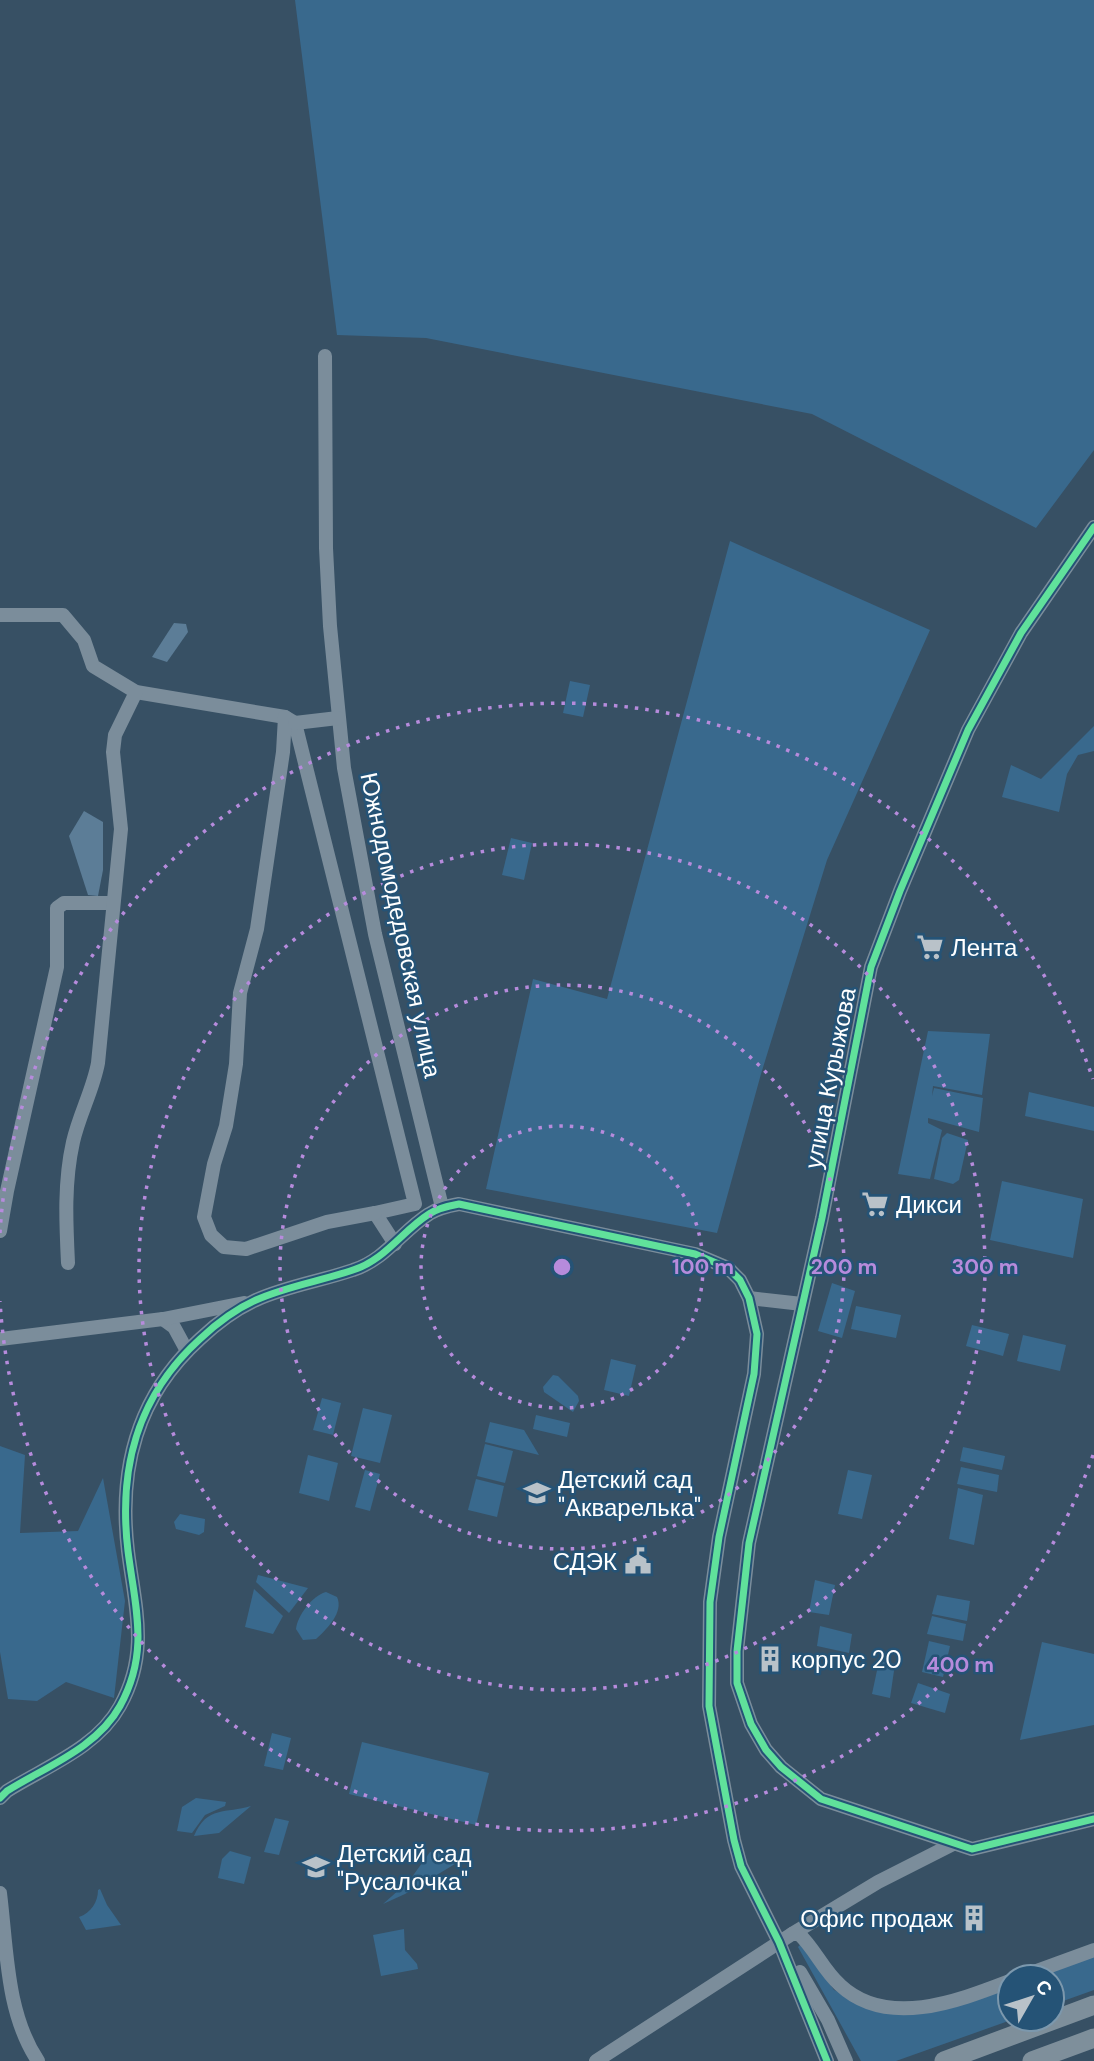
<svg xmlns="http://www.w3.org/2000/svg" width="1094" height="2061" viewBox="0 0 1094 2061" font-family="'DM Sans',sans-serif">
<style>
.green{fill:#39698d}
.water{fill:#5c7d97}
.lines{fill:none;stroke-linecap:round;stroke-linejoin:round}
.minor{stroke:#7b8d9b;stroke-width:14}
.highway{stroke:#7e8f9b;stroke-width:19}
.cycleway-casing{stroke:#255376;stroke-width:11}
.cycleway{stroke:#60e19b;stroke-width:7}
.ring{fill:none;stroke:#b68bdc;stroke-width:3.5;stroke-dasharray:3.5 7}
.labels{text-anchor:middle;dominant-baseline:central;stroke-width:5;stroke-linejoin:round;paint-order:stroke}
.street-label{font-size:24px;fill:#fff;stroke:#255376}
.poi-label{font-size:24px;fill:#fff;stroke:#255376;text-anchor:start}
.centre{fill:#b68bdc;stroke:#255376;stroke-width:3.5}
.ring-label{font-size:21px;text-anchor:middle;font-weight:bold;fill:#b68bdc;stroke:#255376;stroke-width:5;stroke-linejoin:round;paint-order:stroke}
</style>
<rect width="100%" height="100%" fill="#375064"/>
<g class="green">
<polygon points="295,0 1094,0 1094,450 1036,528 812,414 426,338 337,335"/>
<polygon points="730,541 930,630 827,860 761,1074 717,1233 486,1189 533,979 607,999"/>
<polygon points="570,681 590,685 583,717 563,713"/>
<polygon points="1094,726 1094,751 1078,755 1067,774 1059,812 1002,797 1011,765 1041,779"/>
<polygon points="511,838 532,843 524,880 502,875"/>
<polygon points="928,1031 990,1034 982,1095 933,1086 932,1096 934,1088 983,1098 979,1132 928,1118 928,1123 942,1130 930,1179 898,1174"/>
<polygon points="1029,1092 1094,1107 1094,1131 1025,1116"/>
<polygon points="947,1133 968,1140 959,1180 953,1184 934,1179 942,1138"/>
<polygon points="1002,1181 1083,1199 1073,1258 990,1240"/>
<polygon points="832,1283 855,1291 842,1338 818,1331"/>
<polygon points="856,1306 901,1315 896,1338 851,1329"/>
<polygon points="972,1325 1009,1334 1003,1356 966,1346"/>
<polygon points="1023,1335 1066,1345 1060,1371 1017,1361"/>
<polygon points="611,1359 636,1365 629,1396 604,1390"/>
<polygon points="553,1375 558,1376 578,1396 579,1401 573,1412 544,1392 543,1387"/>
<polygon points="322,1398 341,1403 333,1435 313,1430"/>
<polygon points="363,1408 392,1415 380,1463 351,1456"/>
<polygon points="536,1415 570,1423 567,1437 533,1429"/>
<polygon points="490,1422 524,1430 539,1455 485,1442"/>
<polygon points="485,1444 513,1451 505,1483 477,1476"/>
<polygon points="0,1446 25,1455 20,1533 78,1531 103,1478 125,1601 114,1698 66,1682 37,1701 8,1699 0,1652"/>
<polygon points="963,1447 1005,1456 1002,1470 960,1461"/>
<polygon points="308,1455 338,1463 329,1501 299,1493"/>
<polygon points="961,1467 999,1475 997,1492 957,1484"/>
<polygon points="365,1470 380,1474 370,1511 355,1507"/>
<polygon points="848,1470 872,1475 862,1519 838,1514"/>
<polygon points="476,1479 504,1486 497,1517 468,1510"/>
<polygon points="958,1488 983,1495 974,1545 949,1539"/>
<polygon points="180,1514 205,1519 204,1532 199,1535 176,1529 174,1522"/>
<polygon points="258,1575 308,1588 289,1613 256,1582"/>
<polygon points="815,1580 835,1585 829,1615 809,1612"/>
<polygon points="254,1589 283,1616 273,1634 245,1627"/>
<path d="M326 1592 337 1597C344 1612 327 1629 316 1639L303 1640 296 1629C297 1616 313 1595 326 1592Z"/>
<polygon points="937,1595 970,1601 967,1621 932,1614"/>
<polygon points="932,1616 966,1624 963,1641 927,1634"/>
<polygon points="820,1626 852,1634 849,1653 817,1646"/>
<polygon points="929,1641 950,1646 943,1677 922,1672"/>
<polygon points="1042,1642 1094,1654 1094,1725 1020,1740"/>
<polygon points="879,1661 895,1664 890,1698 872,1694"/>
<polygon points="918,1683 950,1694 945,1713 911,1703"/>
<polygon points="272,1733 291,1738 283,1770 264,1766"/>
<polygon points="362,1742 489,1773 476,1825 349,1794"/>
<polygon points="196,1798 226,1802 225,1806 205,1815 192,1833 177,1831 182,1807"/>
<path d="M251 1806 219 1833 194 1836C207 1805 226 1814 251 1806Z"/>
<polygon points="275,1818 289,1821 279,1855 264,1852"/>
<polygon points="230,1851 251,1857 244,1884 218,1878 222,1859"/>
<polygon points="430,1852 439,1853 455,1864 405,1894 383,1904 409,1881"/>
<path d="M100 1889 107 1905 121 1925 86 1930 79 1917C91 1913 98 1902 98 1890Z"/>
<polygon points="404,1929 405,1950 417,1964 418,1969 381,1976 373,1935"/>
<polygon points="802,1943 834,1990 877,2008 968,1997 1013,1974 1094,1956 1094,1990 1052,2005 1052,1977 1010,1977 1010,2019 1014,2019 896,2061 861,2061 798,1947"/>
</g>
<g class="water">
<polygon points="174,623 186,624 188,632 167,662 152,657"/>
<polygon points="84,811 103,822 103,870 98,896 88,895 69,836"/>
</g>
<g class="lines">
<g class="minor">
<polyline points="325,356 326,548 330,626 344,768 375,934 442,1207"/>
<polyline points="1094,527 1021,633 968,730 900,891 871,967 822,1218 749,1543 737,1651 737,1683 751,1724 766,1750 781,1767 821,1799 972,1849 1094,1819"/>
<polyline points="0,615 63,615 84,640 93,666 136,692 285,717 295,723 415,1204 375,1213 395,1244"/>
<polyline points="285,717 283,752 257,929 240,993 236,1064 226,1126 214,1164 204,1217 211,1235 224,1247 246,1249 327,1222 375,1213"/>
<polyline points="295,723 338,718"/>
<polyline points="0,1231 7,1191 57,967 57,908 64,903 112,903"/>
<path d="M68 1263C66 1222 64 1182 73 1142 79 1115 93 1090 98 1063L121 829 113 752 115 735 136 692"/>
<polyline points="749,1298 802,1304"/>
<polyline points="163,1319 174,1327 187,1351"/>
<polyline points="0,1339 163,1319 244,1303"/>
<path d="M0 1798 7 1791C45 1767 97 1748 120 1706 150 1652 135 1607 128 1551 118 1468 137 1396 200 1339 216 1324 236 1309 256 1300 287 1286 321 1281 353 1270 385 1260 402 1231 429 1214 438 1208 448 1206 459 1204L695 1254 728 1268 740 1280 749 1298 757 1334 754 1374 719 1537 710 1602 709 1706 734 1840 741 1866 779 1942 827 2061"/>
<path d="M0 1893C7 1949 6 2013 38 2061"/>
<polyline points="792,1934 878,1882 953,1844"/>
<polyline points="800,1972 828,2020 846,2061"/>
<polyline points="1020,1977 1094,1950"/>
<path d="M596 2061 792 1934H799C815 1949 823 1970 840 1985 887 2029 958 2001 1010 1981"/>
</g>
<g class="highway">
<polyline points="944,2061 1094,2005"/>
<polyline points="1032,2061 1094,2038"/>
</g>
<g class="cycleway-casing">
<g id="cycleway">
<polyline points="1094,527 1021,633 968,730 900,891 871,967 822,1218 749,1543 737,1651 737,1683 751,1724 766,1750 781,1767 821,1799 972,1849 1094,1819"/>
<path d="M0 1798 7 1791C45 1767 97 1748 120 1706 150 1652 135 1607 128 1551 118 1468 137 1396 200 1339 216 1324 236 1309 256 1300 287 1286 321 1281 353 1270 385 1260 402 1231 429 1214 438 1208 448 1206 459 1204L695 1254 728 1268 740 1280 749 1298 757 1334 754 1374 719 1537 710 1602 709 1706 734 1840 741 1866 779 1942 827 2061"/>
</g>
</g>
<use href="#cycleway" class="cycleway"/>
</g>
<g class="ring">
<circle cx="562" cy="1267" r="141"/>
<circle cx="562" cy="1267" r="282"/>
<circle cx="562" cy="1267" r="423"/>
<path d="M1093 1455A563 563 0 0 1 0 1301M0 1233A563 563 0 0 1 1093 1079"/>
</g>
<defs>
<g id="supermarket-bare" transform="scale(2.1)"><path d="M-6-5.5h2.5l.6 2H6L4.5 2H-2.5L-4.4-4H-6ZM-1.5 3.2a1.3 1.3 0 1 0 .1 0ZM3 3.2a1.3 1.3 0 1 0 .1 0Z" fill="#b9c2c9" stroke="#255376" stroke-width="2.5" paint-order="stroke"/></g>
<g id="school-bare" transform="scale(2.1)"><path d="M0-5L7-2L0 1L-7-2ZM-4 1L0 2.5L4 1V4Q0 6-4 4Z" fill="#b9c2c9" stroke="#255376" stroke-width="2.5" paint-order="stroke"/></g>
<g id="civic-bare" transform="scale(2.1)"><path d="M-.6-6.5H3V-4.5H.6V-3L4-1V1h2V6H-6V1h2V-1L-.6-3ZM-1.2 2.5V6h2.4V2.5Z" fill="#b9c2c9" stroke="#255376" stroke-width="2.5" paint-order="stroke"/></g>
<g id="building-bare" transform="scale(2.1)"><path d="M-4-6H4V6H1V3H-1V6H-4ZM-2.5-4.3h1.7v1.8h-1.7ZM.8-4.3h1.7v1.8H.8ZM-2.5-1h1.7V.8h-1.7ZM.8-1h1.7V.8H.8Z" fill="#b9c2c9" stroke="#255376" stroke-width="2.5" paint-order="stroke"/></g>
</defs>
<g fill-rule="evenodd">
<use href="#supermarket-bare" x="930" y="947"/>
<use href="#supermarket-bare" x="875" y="1204"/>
<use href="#school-bare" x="537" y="1493"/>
<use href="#civic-bare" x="638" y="1561"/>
<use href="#building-bare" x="770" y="1659"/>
<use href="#school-bare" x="316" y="1867"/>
<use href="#building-bare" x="974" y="1918"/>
</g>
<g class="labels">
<g class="street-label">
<text transform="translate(401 925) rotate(78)">Южнодомодедовская улица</text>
<text transform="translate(830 1078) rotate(-79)">улица Курыжова</text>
</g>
<g class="poi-label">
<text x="951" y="947">Лента</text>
<text x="896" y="1204">Дикси</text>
<text x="558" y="1479">Детский сад<tspan x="558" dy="28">"Акварелька"</tspan></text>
<text x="617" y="1561" text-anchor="end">СДЭК</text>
<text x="791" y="1659">корпус 20</text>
<text x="337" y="1853">Детский сад<tspan x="337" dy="28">"Русалочка"</tspan></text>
<text x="953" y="1918" text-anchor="end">Офис продаж</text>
</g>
</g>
<circle cx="562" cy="1267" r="10" class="centre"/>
<g class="ring-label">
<text x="703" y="1274">100 m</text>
<text x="844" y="1274">200 m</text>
<text x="985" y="1274">300 m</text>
<text x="960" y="1672">400 m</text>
</g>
<g transform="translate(1031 1998) rotate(51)"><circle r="33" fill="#255376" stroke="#7c98ad" stroke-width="2"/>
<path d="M0-5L12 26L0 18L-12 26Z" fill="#b9c2c9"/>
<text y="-10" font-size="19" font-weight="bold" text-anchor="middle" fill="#ffffff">С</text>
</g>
</svg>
